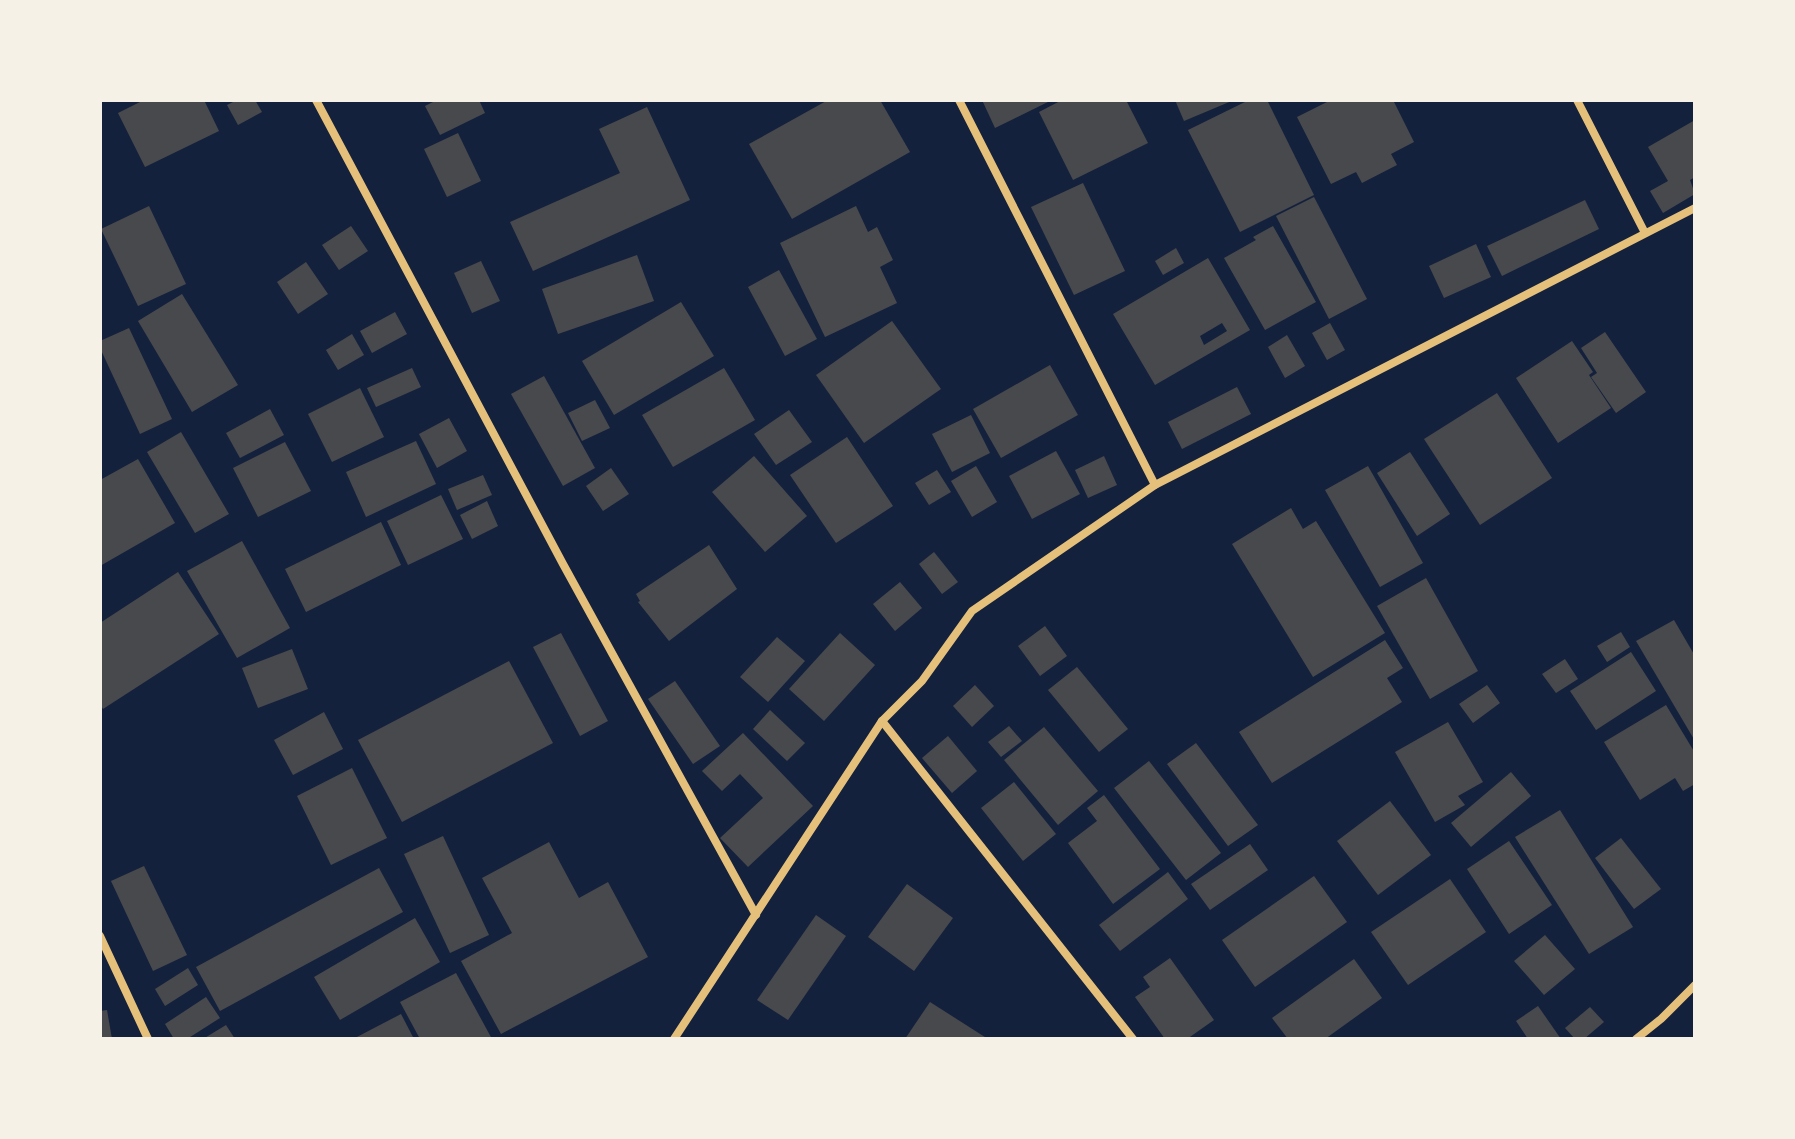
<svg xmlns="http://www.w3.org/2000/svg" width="1795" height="1139" viewBox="0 0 1795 1139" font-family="'Noto Sans',sans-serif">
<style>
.building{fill:#48494c;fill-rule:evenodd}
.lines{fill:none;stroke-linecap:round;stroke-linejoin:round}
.minor{stroke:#e5c07b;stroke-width:8}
</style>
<rect width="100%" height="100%" fill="#14213d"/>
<g class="building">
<polygon points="144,100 204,100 219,131 145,167 118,113"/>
<polygon points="237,100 255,100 262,112 238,125 227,105"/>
<polygon points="437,100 479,100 485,113 440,135 425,106"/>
<polygon points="828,100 880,100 910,152 792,219 749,144"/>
<polygon points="982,100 1052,100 995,128"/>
<polygon points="1062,100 1126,100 1148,143 1073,180 1039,112"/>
<polygon points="1175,100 1234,100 1184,121"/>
<polygon points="1249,100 1267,100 1314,195 1240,232 1188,130"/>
<polygon points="1331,100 1393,100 1414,142 1391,154 1397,165 1362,183 1356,172 1331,184 1297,117"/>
<polygon points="647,107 690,200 533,271 510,222 620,173 599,129"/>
<polygon points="1695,120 1695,177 1690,180 1695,194 1663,213 1650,191 1668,181 1648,147"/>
<polygon points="458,133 481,181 447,197 424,149"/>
<polygon points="1083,183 1125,271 1074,295 1031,207"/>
<polygon points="1314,197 1367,299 1329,319 1276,216"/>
<polygon points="1585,200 1599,229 1502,276 1487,246"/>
<polygon points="149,206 186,284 138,306 101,229"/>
<polygon points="856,206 868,232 877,227 893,260 880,267 897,303 825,337 780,243"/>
<polygon points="351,226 368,251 339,270 322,245"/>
<polygon points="1273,226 1316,302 1265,330 1224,258 1256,240 1253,237"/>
<polygon points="1476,244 1491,277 1444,298 1429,266"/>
<polygon points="1176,248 1184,263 1163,275 1155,261"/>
<polygon points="637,255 654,301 558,334 542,289"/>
<path d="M1208 258 1250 330 1155 385 1113 314ZM1222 323 1227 331 1204 345 1200 336Z"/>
<polygon points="481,261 500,301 472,313 454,273"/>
<polygon points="306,262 328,294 298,314 277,282"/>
<polygon points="779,270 817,339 785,356 748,287"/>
<polygon points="182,294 238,385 192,412 138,321"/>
<polygon points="681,302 714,356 614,415 582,361"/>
<polygon points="395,312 407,334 372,353 360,331"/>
<polygon points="892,321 941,389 864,443 816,375"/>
<polygon points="1330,323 1345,350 1327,360 1312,333"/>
<polygon points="129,328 172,419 140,434 100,348 100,341"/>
<polygon points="1605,332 1646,392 1616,413 1591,377 1597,373 1581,348"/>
<polygon points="352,334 364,355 338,370 326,350"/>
<polygon points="1287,335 1305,366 1285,378 1268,347"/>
<polygon points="1572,341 1593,372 1589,375 1611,408 1558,443 1516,378"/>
<polygon points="1050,365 1078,415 1001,458 973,409"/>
<polygon points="412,368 421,387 376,407 367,388"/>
<polygon points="724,368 755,420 673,467 642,415"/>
<polygon points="544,376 595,468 563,486 511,394"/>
<polygon points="1237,387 1251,414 1182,449 1168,422"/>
<polygon points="360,388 384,437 332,462 308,414"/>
<polygon points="1497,393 1552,478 1480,525 1424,439"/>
<polygon points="595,400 610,428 582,441 568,413"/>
<polygon points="270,409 284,435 240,458 226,433"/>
<polygon points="789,410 812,442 776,465 754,434"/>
<polygon points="971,415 990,453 952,472 932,434"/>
<polygon points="449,418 467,451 437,468 419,434"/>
<polygon points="181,432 229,514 195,533 147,452"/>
<polygon points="847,437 893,506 836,543 790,475"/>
<polygon points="416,441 436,484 366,517 346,472"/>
<polygon points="285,442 311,491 258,517 233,468"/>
<polygon points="1056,451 1080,494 1032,519 1009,476"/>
<polygon points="1410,452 1450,514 1417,536 1377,473"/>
<polygon points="754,456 807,516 765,552 712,492"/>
<polygon points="1104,456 1117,485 1088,498 1075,470"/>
<polygon points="138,459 175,523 100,566 100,480"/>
<polygon points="976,466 997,502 972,517 951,481"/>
<polygon points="1368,466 1423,563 1380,587 1325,490"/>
<polygon points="611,468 629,494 603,511 586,486"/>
<polygon points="937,470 951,492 929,505 915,483"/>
<polygon points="483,475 492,495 457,510 448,489"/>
<polygon points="441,495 463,539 408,565 387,521"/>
<polygon points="487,501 498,526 472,539 460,515"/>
<polygon points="1291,508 1303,529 1316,521 1385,633 1313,677 1232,544"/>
<polygon points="381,522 401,565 306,612 285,569"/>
<polygon points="242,541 290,628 237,658 187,571"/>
<polygon points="709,545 737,589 669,641 638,602 640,601 636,594"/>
<polygon points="934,552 958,582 942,594 919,564"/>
<polygon points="178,572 219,634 103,709 100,704 100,623"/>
<polygon points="1426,578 1478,671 1430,699 1377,606"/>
<polygon points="900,582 922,608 895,631 873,604"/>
<polygon points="1674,620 1695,656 1695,741 1636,641"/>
<polygon points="1045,626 1067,656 1040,676 1018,646"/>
<polygon points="1621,632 1630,647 1607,662 1597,646"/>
<polygon points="561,633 608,721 580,736 533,647"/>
<polygon points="840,633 875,665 824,721 789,689"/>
<polygon points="777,637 805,661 768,702 740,677"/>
<polygon points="1385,640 1403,668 1387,678 1402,702 1272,783 1239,732"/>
<polygon points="292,649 308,689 258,708 242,668"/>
<polygon points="1631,652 1656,691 1596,730 1570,691"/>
<polygon points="1565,659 1578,679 1556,693 1542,674"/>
<polygon points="509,661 553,743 402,822 358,740"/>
<polygon points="1077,667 1128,729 1099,752 1048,690"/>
<polygon points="675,681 720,746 693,764 648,699"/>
<polygon points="975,685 994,706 972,727 953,706"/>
<polygon points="1487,685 1500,703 1473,723 1459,704"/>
<polygon points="1666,705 1695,753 1695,784 1683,791 1675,778 1640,800 1604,742"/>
<polygon points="770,710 805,743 787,761 753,729"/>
<polygon points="324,712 343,749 293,775 274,740"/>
<polygon points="1448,722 1483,782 1458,796 1465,805 1435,822 1395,752"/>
<polygon points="1009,726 1022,741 1001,757 988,742"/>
<polygon points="1044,727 1098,791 1058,825 1004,760"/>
<polygon points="743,733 813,806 748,867 720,838 763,798 740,774 722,791 702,771"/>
<polygon points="948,736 977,771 952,793 922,758"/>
<polygon points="1196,743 1258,825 1228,846 1167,764"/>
<polygon points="1149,761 1221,853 1186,880 1114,788"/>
<polygon points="352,768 387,838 331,865 297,796"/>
<polygon points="1511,772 1531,796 1471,847 1451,823"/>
<polygon points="1014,782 1056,834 1023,861 981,808"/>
<polygon points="1104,795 1160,869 1113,904 1068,843 1097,821 1087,808"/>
<polygon points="1390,801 1431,855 1378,895 1337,841"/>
<polygon points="1560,810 1633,927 1589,954 1515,837"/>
<polygon points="443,836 489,935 450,953 404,854"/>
<polygon points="1621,838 1661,889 1634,909 1595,858"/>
<polygon points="1509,841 1552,905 1509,934 1467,869"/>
<polygon points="549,842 579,898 608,882 648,957 501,1034 461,961 512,933 482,878"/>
<polygon points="1250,844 1268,870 1210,910 1191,884"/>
<polygon points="144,866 187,955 153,971 111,881"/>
<polygon points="379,868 403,912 220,1011 196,967"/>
<polygon points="1168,872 1188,899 1120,951 1099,925"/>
<polygon points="1314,876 1347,922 1255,987 1222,940"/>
<polygon points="1450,879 1486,932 1408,985 1371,932"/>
<polygon points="907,884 953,918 914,971 868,937"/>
<polygon points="816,915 846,936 788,1020 757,1000"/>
<polygon points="415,918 440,962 340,1020 314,977"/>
<polygon points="1545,935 1575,969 1544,995 1514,961"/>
<polygon points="1170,958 1214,1020 1187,1039 1165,1039 1135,997 1150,987 1143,977"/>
<polygon points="1354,959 1382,998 1325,1039 1288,1039 1272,1018"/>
<polygon points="188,968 198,985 165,1006 155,989"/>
<polygon points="456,973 492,1039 420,1039 400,1002"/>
<polygon points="206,997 220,1018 187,1039 174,1039 165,1024"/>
<polygon points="930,1002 988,1039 905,1039"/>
<polygon points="1538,1006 1561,1039 1528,1039 1516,1021"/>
<polygon points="1590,1007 1604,1022 1584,1039 1575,1039 1565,1028"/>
<polygon points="107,1010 112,1039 100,1039 100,1011"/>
<polygon points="401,1014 414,1039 353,1039"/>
<polygon points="226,1025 235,1039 203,1039"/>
</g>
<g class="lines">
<g class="minor">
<polyline points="316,100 563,564 756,915"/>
<polyline points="959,100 1155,485"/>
<polyline points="1577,100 1645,233"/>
<polyline points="882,721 1133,1039"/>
<polyline points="100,936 148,1039"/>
<polyline points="674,1039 882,721 922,681 972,611 1155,485 1695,208"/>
<polyline points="1636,1039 1661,1019 1695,985"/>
</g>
</g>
<rect width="1795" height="1139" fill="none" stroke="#f6f1e7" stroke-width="204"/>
</svg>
